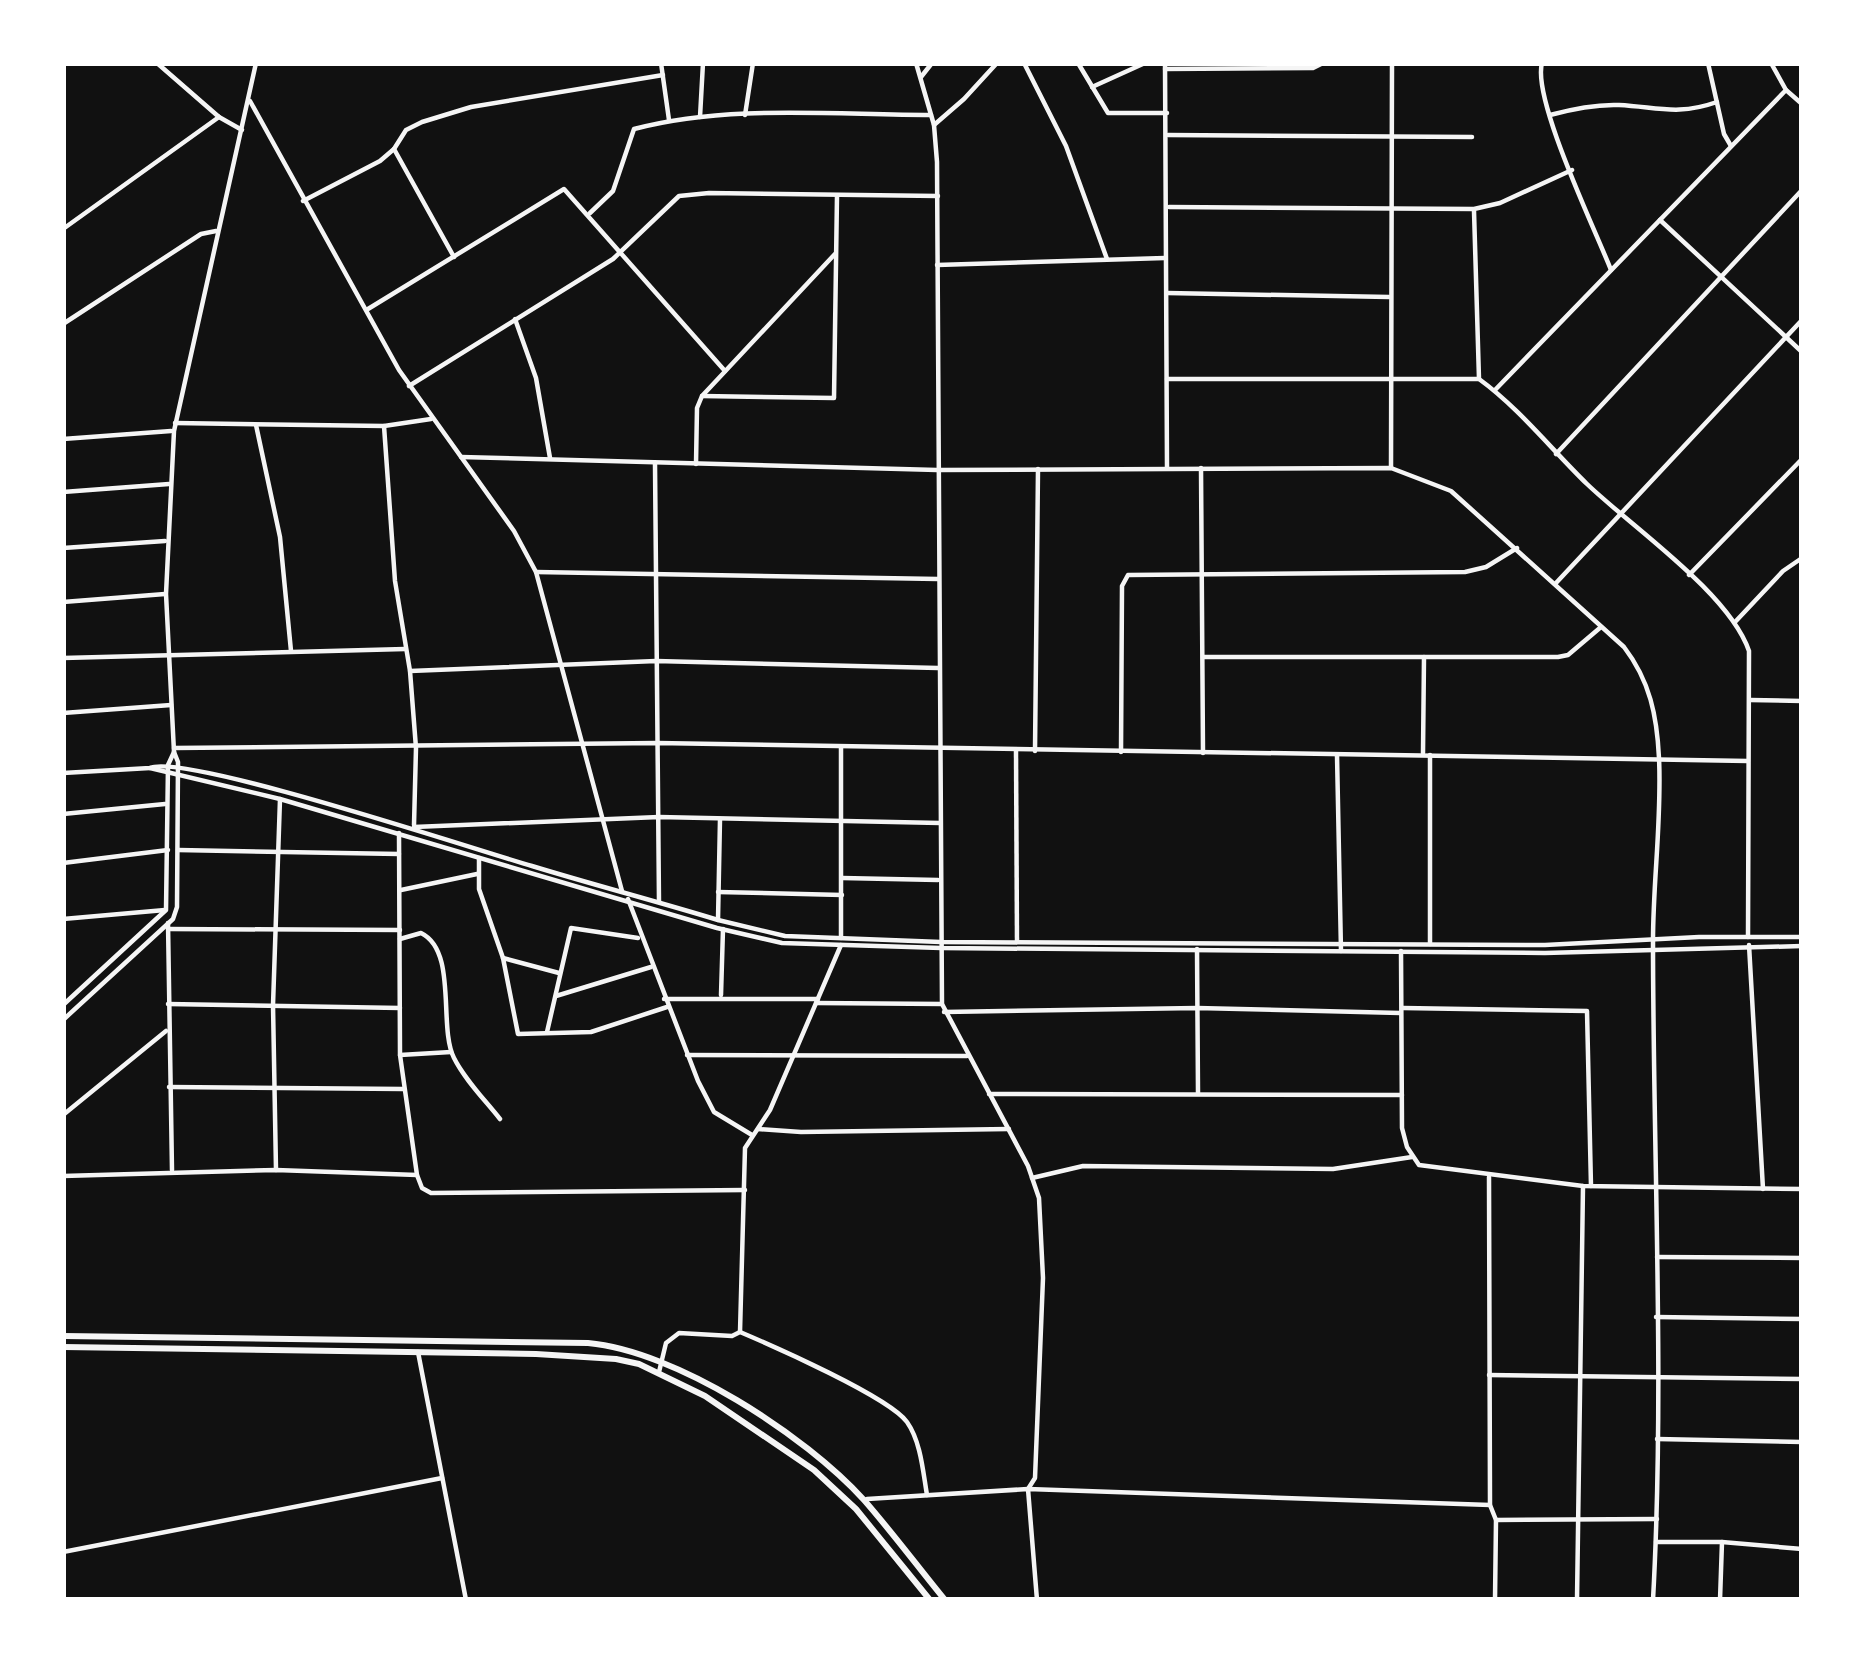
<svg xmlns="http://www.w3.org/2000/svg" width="1865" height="1663" viewBox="0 0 1865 1663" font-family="'Fira Sans',sans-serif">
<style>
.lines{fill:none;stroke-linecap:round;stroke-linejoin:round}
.minor{stroke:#f5f5f5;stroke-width:4.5}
.tertiary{stroke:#f5f5f5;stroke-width:4.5}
.secondary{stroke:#f5f5f5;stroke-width:6}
</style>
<rect width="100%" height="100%" fill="#111"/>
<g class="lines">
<g class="minor">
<polyline points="157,63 219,117 242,130"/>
<polyline points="661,63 669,120"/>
<polyline points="916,63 934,125 937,162 942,1004 1028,1166 1039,1198 1043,1278 1035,1478 1028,1489 1037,1600"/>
<polyline points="1024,63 1066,146 1107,259"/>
<polyline points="1078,63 1108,113 1167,113"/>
<polyline points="1165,63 1167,467"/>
<path d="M1542 63C1532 99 1595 229 1611 270"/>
<polyline points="1708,63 1724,134 1731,146"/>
<polyline points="1771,63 1786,90 1802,104"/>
<polyline points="1165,69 1313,68 1323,63"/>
<polyline points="921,77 932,63"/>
<polyline points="1092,87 1145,63"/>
<polyline points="250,101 399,370 514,531 536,572 622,891"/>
<polyline points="745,115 753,63"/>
<path d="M1550 115C1572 109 1595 104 1619 105 1658 107 1677 116 1717 102"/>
<polyline points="700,117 703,63"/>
<polyline points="934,125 964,99 997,63"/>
<polyline points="1168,135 1472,137"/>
<polyline points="394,149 454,257"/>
<polyline points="303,201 380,161 394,149 406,130 422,122 471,107 663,75"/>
<polyline points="1169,207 1474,209 1500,203 1572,170"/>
<polyline points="1474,211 1479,379"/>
<path d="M590 213 613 191 634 129C729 104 833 115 931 115"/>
<polyline points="1660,220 1802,352"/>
<polyline points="63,229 219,117"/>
<polyline points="937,265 1165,258"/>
<polyline points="1167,293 1389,297"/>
<polyline points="368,309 564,189 725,371"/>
<polyline points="515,319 536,378 550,458"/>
<polyline points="63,324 201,234 216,231"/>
<path d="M1167 379H1479C1519 408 1552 450 1587 484 1633 528 1729 593 1749 651L1748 937"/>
<polyline points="409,386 613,259 679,196 709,193 938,196"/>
<polyline points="1495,390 1786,90"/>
<polyline points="702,396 834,398 837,196"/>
<polyline points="175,423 384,426 431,419"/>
<polyline points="256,425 280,537 291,651"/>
<polyline points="384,426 395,581 410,671 416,748 414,825"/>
<polyline points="63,439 171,431"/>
<polyline points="1556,454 1802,190"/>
<path d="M461 457 937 470 1391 468 1451 491 1624 647C1650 681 1657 716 1659 758 1662 818 1653 880 1653 941 1653 1160 1665 1381 1653 1600"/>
<polyline points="655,464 659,902"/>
<polyline points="696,464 697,408 702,396 835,254"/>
<polyline points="1201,468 1203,753"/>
<polyline points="1391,468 1392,63"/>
<polyline points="63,492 169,484"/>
<polyline points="63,548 165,541"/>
<polyline points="536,572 938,579"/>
<polyline points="1689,575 1802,459"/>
<polyline points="1556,583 1802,320"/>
<polyline points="63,602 165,594"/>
<polyline points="1736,621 1783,571 1802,558"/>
<polyline points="1203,657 1558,657 1568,655 1601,627"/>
<polyline points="63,658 405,649"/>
<polyline points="410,671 656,661 938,668"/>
<polyline points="1750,700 1802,701"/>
<polyline points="63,713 171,705"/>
<polyline points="174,748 657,743 1748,761"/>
<polyline points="1016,751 1017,942"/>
<polyline points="1035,751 1038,469"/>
<polyline points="1121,752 1122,586 1128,575 1465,572 1486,567 1517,548"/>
<polyline points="1423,753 1424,657"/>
<polyline points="1337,755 1341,951"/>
<polyline points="63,814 165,804"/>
<polyline points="414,827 659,817 940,823"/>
<polyline points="399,833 400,1055 417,1175 422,1188 431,1193 745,1190"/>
<polyline points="178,850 399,854"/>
<polyline points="479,858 479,889 503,958 518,1034 591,1032 667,1007"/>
<polyline points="63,863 168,850"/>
<polyline points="842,878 938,880"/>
<polyline points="401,890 477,874"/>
<polyline points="718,892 842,895"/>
<polyline points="628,899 698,1081 714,1112 752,1135"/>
<polyline points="63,919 165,910"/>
<polyline points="718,920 720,819"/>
<polyline points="168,923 172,1170"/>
<polyline points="168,929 400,930"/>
<polyline points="841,938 841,748"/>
<path d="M400 939 421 933C458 951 438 1027 454 1058 465 1080 485 1100 500 1119"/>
<polyline points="1430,944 1430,755"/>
<polyline points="1749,945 1763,1189"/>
<polyline points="1197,949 1198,1093"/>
<polyline points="1401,951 1402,1128 1407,1147 1419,1165 1583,1186 1802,1189"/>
<polyline points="503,958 559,973"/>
<polyline points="721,995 723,929"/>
<polyline points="556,996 651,967"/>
<polyline points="664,999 818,999"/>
<polyline points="816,1003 942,1004"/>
<polyline points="168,1004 400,1008"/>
<polyline points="63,1005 166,910 168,765 174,752"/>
<polyline points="1403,1008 1587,1011 1591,1186"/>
<polyline points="944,1012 1197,1008 1400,1013"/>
<polyline points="63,1020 173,919 177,907 178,762 174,752 166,594 174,431 256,63"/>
<polyline points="547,1032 571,928 638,938"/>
<polyline points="400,1055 451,1052"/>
<polyline points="687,1055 967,1056"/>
<polyline points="169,1087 403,1089"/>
<polyline points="989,1094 1402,1095"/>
<polyline points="63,1115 166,1031"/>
<polyline points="758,1129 801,1132 1009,1129"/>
<polyline points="276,1170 273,1005 280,799"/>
<polyline points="63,1176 276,1170 417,1175"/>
<polyline points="1489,1177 1490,1505 1496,1520 1495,1600"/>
<polyline points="1032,1178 1083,1166 1333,1169 1412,1157"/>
<polyline points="1657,1257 1802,1258"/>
<polyline points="1656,1317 1802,1319"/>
<polyline points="740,1332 745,1148 770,1110 841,945"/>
<polyline points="418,1352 466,1600"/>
<path d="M659 1372 666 1343 679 1333 732 1336 740 1332C773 1346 889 1397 907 1422 921 1442 923 1472 927 1495"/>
<polyline points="1489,1375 1802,1379"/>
<polyline points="1657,1439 1802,1442"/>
<polyline points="867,1499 1028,1489 1490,1505"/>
<polyline points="1496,1520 1657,1519"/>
<polyline points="1656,1542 1722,1542 1802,1549"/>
<polyline points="63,1552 442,1478"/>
<polyline points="1577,1600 1583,1186"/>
<polyline points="1720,1600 1722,1542"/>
</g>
<g class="tertiary">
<polyline points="150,768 280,799 717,928 782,943 941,948 1545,953 1802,946"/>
<path d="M63 773 150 768C185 753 476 850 532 866 594 885 656 901 718 920L785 936 941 942 1545 945 1699 937H1802"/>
</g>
<g class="secondary">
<path d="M63 1336 588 1343C676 1351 805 1435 864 1500 892 1532 918 1567 945 1600"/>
<polyline points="63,1347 536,1354 616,1359 639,1364 705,1396 814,1470 856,1509 930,1600"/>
</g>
</g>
<rect width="1865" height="1663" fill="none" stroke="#ffffff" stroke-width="132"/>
</svg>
